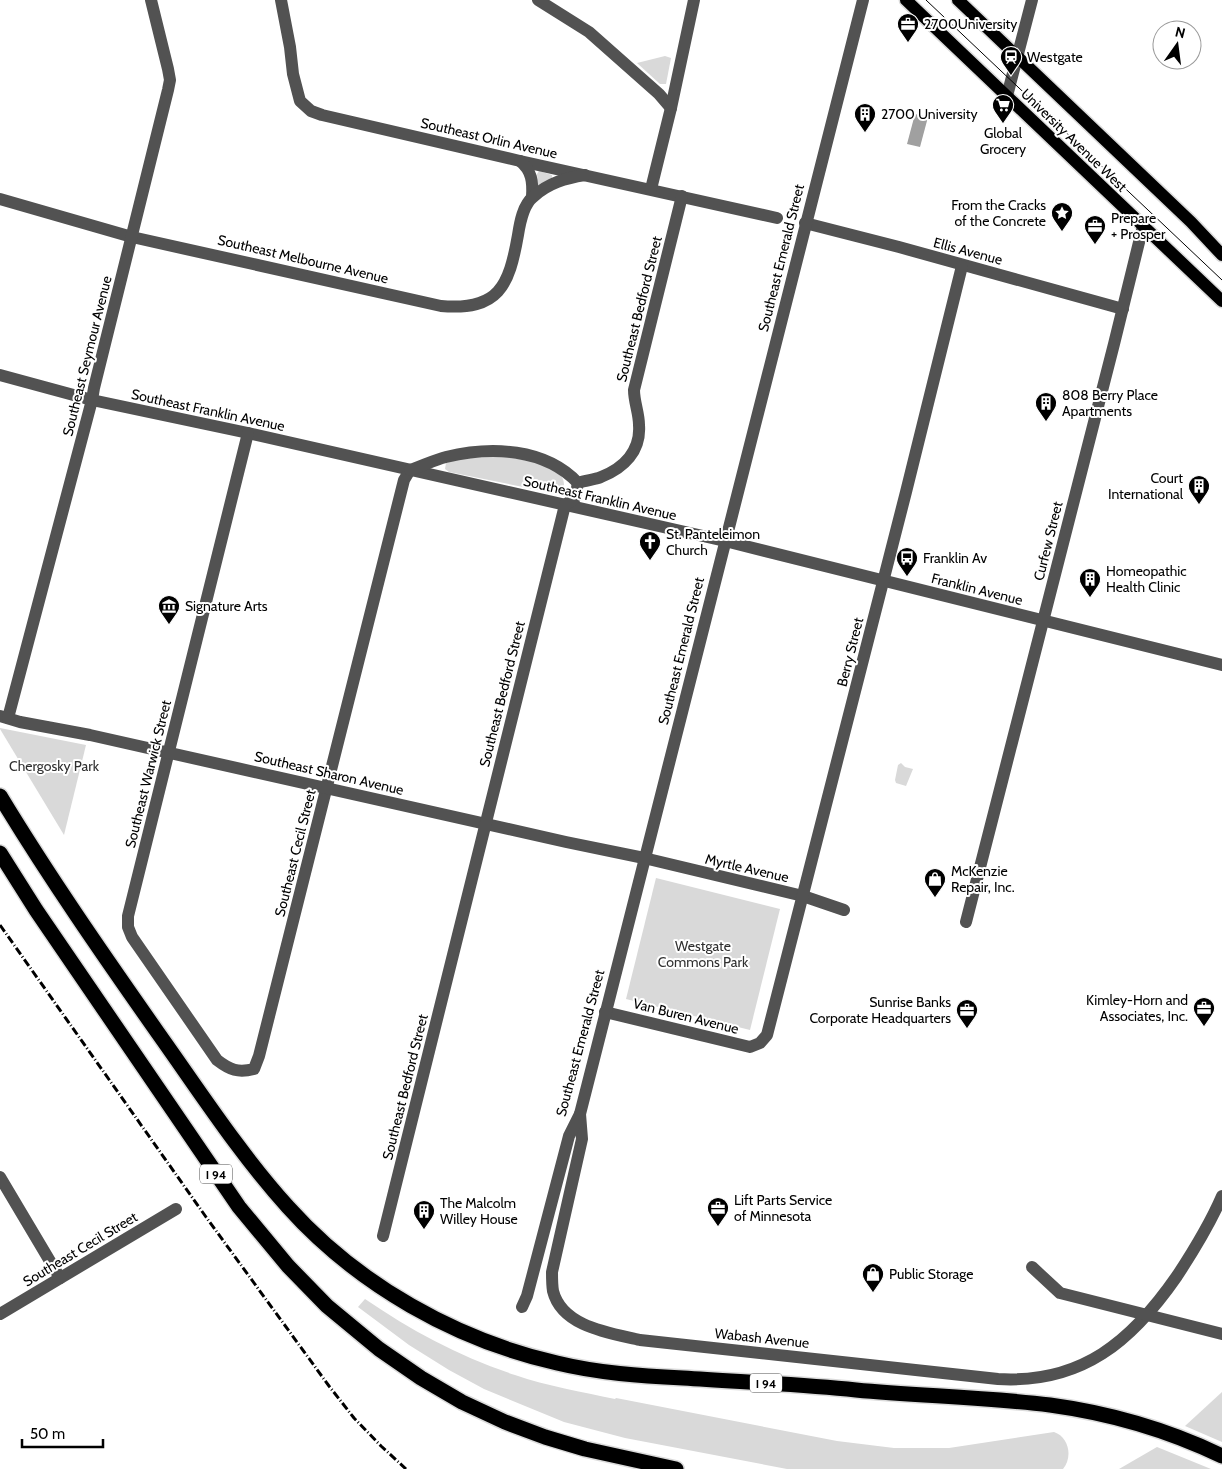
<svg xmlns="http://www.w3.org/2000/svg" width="1222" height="1469" viewBox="0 0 1222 1469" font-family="Cabin,sans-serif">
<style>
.green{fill:#d9d9d9}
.water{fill:#a0a0a0}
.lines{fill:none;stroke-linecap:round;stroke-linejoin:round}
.major-casing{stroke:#dbdbdb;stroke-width:15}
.highway-casing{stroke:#dbdbdb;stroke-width:18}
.minor{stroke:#525252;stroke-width:12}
.major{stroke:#000;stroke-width:12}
.highway{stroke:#000;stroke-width:15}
.tram{stroke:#000;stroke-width:1}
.rail{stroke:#000;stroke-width:3;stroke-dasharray:8 2.5 1 2.5;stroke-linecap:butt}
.labels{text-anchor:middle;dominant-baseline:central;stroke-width:4;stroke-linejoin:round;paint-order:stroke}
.shield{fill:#fff;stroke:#4c4c4c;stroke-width:1}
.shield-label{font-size:12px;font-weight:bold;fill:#000}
.poi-label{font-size:14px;fill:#000;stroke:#fff;text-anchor:start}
.street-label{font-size:14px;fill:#000;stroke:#fff}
.park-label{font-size:14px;fill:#303030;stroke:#fff}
</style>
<rect width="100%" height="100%" fill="#fff"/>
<g class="green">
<polygon points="665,56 671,58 666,84 660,84 637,63"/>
<polygon points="539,171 552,175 552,178 538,186 537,174"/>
<path d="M490 456C507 458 565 460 564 485L560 490 553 493 449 472 445 469 446 463 460 459Z"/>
<polygon points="0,728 86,745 64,835 0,729"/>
<polygon points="901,763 905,767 913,769 906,786 896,783 895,780 898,765"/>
<polygon points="656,878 780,909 750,1030 626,999"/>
<path d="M365 1299C412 1331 460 1357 515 1375 547 1386 582 1392 615 1399L616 1398 837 1441 894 1448H949L1054 1432C1069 1437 1073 1457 1063 1469H787L625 1438 564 1422 484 1389 449 1370 409 1345 358 1307Z"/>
<polygon points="1222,1392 1222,1442 1185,1426"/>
<polygon points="1157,1447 1211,1469 1119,1469"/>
</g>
<polygon class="water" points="915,114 928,117 920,147 907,144"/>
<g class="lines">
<g class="major-casing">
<g id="major">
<polyline points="906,0 1222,301"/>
<polyline points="958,0 1191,222 1222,255"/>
</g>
</g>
<g class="highway-casing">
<g id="highway">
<path d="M0 796C49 877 104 956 158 1033 200 1092 240 1154 288 1207 358 1285 456 1340 557 1363 598 1373 641 1376 683 1378 741 1382 798 1384 856 1390 920 1396 986 1397 1050 1405 1109 1413 1168 1430 1222 1456"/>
<polyline points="0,853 36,910 239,1207 288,1266 327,1306 379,1349 421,1378 462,1402 505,1422 545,1437 585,1449 676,1469"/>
</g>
</g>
<g class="minor">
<polyline points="281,0 290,47 293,74 300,101 311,111 322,115 520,161 777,218"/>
<polyline points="538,0 589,32 659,94 671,108"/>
<polyline points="1007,96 1032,0"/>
<path d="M520 161C532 171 533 182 532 197"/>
<polyline points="651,189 671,108 694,0"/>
<path d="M0 199 132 237 441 306C499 311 509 286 518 235 520 222 523 205 533 197 548 183 566 178 585 175"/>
<polyline points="805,223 899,247 1123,309"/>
<polyline points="0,375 92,400 248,433 725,541 1222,665"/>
<path d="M248 433 128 916V927L132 937 217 1060C230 1070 238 1073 254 1069L259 1056 404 480 410 470"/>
<path d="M410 470C422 466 434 460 446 457 491 446 545 448 578 483"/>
<polyline points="0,716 20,722 90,735 566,842 644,858 803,896 844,910"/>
<polyline points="8,718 92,400 94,388 168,90 170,80 168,69 151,0"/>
<polyline points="966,922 1114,344 1143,226"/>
<polyline points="605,1012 750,1047 760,1043 767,1035 906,492 962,266"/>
<path d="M580 1114 582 1139 552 1272C552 1278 552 1285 553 1291 562 1327 610 1333 640 1340L998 1379C1082 1384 1132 1341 1177 1276 1194 1250 1210 1224 1222 1196"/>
<polyline points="0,1177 60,1278"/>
<path d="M383 1236 565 505 575 498 578 483C586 480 594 480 601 477 624 468 641 451 639 425 639 413 634 402 634 390L682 196"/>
<polyline points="1032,1267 1060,1293 1222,1334"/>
<polyline points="522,1307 527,1296 569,1136 580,1114 863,0"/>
<polyline points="0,1314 176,1209"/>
</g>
<use href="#major" class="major"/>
<use href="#highway" class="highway"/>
<polyline class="tram" points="926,0 1222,280"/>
<polyline class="rail" points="0,925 206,1217 329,1386 354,1418 381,1446 406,1469"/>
</g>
<defs>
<g id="office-pin" transform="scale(1.125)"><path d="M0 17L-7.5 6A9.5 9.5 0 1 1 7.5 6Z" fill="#000" stroke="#fff"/><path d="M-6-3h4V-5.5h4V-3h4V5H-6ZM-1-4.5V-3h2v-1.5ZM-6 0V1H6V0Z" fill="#fff"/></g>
<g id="station-pin" transform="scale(1.125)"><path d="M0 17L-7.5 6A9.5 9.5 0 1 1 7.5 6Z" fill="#000" stroke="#fff"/><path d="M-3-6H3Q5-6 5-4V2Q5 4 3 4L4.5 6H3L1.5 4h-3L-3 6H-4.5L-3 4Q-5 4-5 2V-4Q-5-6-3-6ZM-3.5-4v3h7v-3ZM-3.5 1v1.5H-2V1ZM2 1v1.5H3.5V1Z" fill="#fff"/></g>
<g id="supermarket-pin" transform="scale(1.125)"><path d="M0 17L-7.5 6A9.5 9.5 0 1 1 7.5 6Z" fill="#000" stroke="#fff"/><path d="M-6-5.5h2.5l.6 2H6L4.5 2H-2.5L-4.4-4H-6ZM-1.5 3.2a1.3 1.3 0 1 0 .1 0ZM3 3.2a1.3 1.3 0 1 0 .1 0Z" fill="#fff"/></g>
<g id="building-pin" transform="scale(1.125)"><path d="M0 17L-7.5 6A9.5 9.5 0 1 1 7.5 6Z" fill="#000" stroke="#fff"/><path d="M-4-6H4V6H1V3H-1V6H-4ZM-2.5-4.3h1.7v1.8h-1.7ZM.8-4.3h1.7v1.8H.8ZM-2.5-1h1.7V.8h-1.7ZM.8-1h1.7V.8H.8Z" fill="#fff"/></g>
<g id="sight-pin" transform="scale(1.125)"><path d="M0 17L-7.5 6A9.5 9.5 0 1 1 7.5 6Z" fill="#000" stroke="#fff"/><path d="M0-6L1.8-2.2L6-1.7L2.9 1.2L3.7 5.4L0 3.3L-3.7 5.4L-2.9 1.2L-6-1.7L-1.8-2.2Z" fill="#fff"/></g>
<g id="church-pin" transform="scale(1.125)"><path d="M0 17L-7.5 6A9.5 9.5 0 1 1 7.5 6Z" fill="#000" stroke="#fff"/><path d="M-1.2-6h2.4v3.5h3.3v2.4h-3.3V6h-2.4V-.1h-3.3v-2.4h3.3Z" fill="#fff"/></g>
<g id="bus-pin" transform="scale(1.125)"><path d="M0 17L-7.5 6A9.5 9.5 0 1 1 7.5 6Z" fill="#000" stroke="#fff"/><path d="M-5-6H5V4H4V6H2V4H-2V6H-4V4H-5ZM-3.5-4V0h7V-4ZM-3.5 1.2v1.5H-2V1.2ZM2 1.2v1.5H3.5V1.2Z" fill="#fff"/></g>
<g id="museum-pin" transform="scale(1.125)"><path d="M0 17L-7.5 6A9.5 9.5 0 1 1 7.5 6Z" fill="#000" stroke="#fff"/><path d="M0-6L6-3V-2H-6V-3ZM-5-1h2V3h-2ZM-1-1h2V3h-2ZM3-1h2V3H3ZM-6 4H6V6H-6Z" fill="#fff"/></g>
<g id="shop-pin" transform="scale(1.125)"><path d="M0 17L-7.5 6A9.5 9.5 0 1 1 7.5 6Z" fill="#000" stroke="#fff"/><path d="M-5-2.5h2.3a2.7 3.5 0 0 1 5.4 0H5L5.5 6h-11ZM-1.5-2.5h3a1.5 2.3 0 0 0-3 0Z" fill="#fff"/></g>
</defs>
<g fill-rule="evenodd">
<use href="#office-pin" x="908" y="24"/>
<use href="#station-pin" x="1011" y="57"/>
<use href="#supermarket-pin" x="1003" y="105"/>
<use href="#building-pin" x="865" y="114"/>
<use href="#sight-pin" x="1062" y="213"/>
<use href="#office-pin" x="1095" y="226"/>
<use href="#building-pin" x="1046" y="403"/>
<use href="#building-pin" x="1199" y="486"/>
<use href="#church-pin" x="650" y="542"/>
<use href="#bus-pin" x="907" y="558"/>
<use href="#building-pin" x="1090" y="579"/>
<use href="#museum-pin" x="169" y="606"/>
<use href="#shop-pin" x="935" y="879"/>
<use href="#office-pin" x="1204" y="1008"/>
<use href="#office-pin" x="967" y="1010"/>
<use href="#office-pin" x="718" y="1208"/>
<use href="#building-pin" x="424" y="1211"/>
<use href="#shop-pin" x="873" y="1274"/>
</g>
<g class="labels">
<g class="shield">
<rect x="200" y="1164.5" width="32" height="19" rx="4"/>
<rect x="750" y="1373.5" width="32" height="19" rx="4"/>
</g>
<g class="shield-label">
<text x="216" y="1174">I 94</text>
<text x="766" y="1383">I 94</text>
</g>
<g class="poi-label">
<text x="924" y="24">2700University</text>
<text x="1027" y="57">Westgate</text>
<text x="881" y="114">2700 University</text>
<text x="1003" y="133" text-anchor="middle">Global<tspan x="1003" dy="16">Grocery</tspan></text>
<text x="1046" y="205" text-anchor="end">From the Cracks<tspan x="1046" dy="16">of the Concrete</tspan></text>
<text x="1111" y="218">Prepare<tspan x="1111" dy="16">+ Prosper</tspan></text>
<text x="1062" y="395">808 Berry Place<tspan x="1062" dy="16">Apartments</tspan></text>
<text x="1183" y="478" text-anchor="end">Court<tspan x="1183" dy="16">International</tspan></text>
<text x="666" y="534">St. Panteleimon<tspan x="666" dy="16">Church</tspan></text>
<text x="923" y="558">Franklin Av</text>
<text x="1106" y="571">Homeopathic<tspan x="1106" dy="16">Health Clinic</tspan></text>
<text x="185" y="606">Signature Arts</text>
<text x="951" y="871">McKenzie<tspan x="951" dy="16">Repair, Inc.</tspan></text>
<text x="1188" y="1000" text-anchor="end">Kimley-Horn and<tspan x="1188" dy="16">Associates, Inc.</tspan></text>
<text x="951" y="1002" text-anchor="end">Sunrise Banks<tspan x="951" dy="16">Corporate Headquarters</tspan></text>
<text x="734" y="1200">Lift Parts Service<tspan x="734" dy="16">of Minnesota</tspan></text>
<text x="440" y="1203">The Malcolm<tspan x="440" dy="16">Willey House</tspan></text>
<text x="889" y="1274">Public Storage</text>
</g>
<g class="street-label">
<text transform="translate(489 138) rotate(13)">Southeast Orlin Avenue</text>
<text transform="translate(1074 140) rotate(44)">University Avenue West</text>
<text transform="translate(968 251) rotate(15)">Ellis Avenue</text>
<text transform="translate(781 258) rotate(-76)">Southeast Emerald Street</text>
<text transform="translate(303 259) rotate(13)">Southeast Melbourne Avenue</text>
<text transform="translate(639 309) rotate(-76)">Southeast Bedford Street</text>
<text transform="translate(87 356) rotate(-76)">Southeast Seymour Avenue</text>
<text transform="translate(208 410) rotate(12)">Southeast Franklin Avenue</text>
<text transform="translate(600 498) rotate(13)">Southeast Franklin Avenue</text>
<text transform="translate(1048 541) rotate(-76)">Curfew Street</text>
<text transform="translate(977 589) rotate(14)">Franklin Avenue</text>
<text transform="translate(681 651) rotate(-76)">Southeast Emerald Street</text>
<text transform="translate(850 652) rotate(-76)">Berry Street</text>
<text transform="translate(502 694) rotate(-76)">Southeast Bedford Street</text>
<text transform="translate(329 773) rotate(13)">Southeast Sharon Avenue</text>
<text transform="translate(148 774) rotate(-76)">Southeast Warwick Street</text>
<text transform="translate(295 853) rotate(-76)">Southeast Cecil Street</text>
<text transform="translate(747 868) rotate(13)">Myrtle Avenue</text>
<text transform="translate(686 1016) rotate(14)">Van Buren Avenue</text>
<text transform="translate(580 1043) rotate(-75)">Southeast Emerald Street</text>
<text transform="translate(405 1087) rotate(-76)">Southeast Bedford Street</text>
<text transform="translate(80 1249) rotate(-31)">Southeast Cecil Street</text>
<text transform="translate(762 1338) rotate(6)">Wabash Avenue</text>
</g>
<g class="park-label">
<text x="54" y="766">Chergosky Park</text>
<text x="703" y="946">Westgate<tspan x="703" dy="16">Commons Park</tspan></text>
</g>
</g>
<g transform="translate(1177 45) rotate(14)"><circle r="24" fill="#ffffff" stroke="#999999"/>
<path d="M0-4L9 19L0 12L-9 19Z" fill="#000000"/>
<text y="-8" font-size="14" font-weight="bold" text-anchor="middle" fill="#000000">N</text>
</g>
<path d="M22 1439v8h81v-8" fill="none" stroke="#000000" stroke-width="2.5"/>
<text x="30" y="1439" font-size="15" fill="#000000" stroke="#ffffff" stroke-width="4" paint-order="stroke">50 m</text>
</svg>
